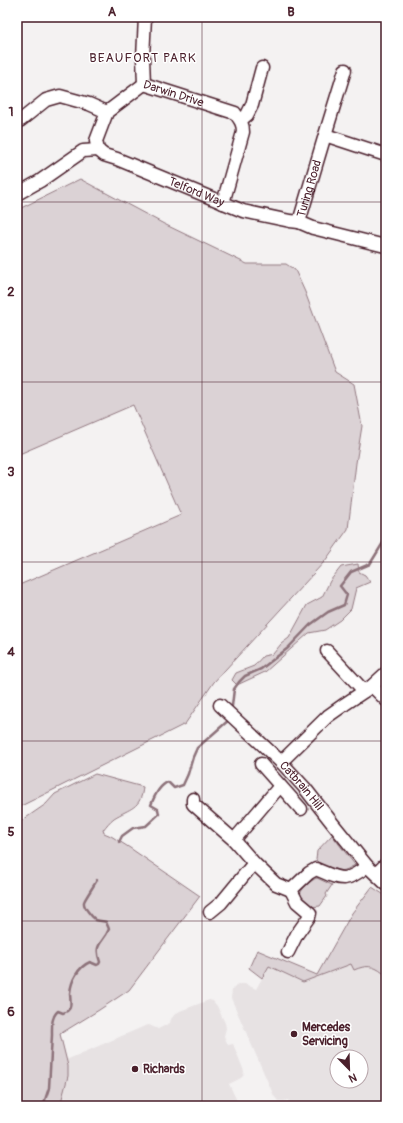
<svg xmlns="http://www.w3.org/2000/svg" width="403" height="1123" viewBox="0 0 403 1123" font-family="Pangolin,sans-serif">
<style>
.built{fill:#e7e2e3;fill-rule:evenodd}
.green{fill:#dbd2d5;stroke:#927880}
.lines{fill:none;stroke-linecap:round;stroke-linejoin:round}
.stream{stroke:#8d727a;stroke-width:2.5}
.minor-casing{stroke:#4a1f2b;stroke-width:15}
.minor{stroke:#fff;stroke-width:12}
.grid{fill:none;stroke:#4a1f2b;stroke-width:1;stroke-opacity:0.55}
.poi-dot{fill:#4a1f2b;stroke:#fff;stroke-width:1.5}
.labels{text-anchor:middle;dominant-baseline:central;stroke-width:3;stroke-linejoin:round;paint-order:stroke}
.street-label{font-size:12px;fill:#4a1f2b;stroke:#fff}
.poi-label{font-size:12px;font-weight:bold;fill:#4a1f2b;stroke:#fff;text-anchor:start}
.neighbourhood-label{font-size:13px;letter-spacing:1px;fill:#4a1f2b;stroke:#fff}
.neatline{fill:none;stroke:#4a1f2b;stroke-width:1.5}
.grid-label{font-size:13px;text-anchor:middle;font-weight:bold;fill:#4a1f2b}
</style>
<rect width="100%" height="100%" fill="#f4f2f2"/>
<filter id="ink" filterUnits="userSpaceOnUse"><feTurbulence type="fractalNoise" baseFrequency=".025" numOctaves="2"/><feDisplacementMap in="SourceGraphic" scale="8" xChannelSelector="R" yChannelSelector="G"/><feConvolveMatrix kernelMatrix="1 2 1 2 8 2 1 2 1" color-interpolation-filters="sRGB"/></filter>
<g filter="url(#ink)">
<g class="built">
<path d="M351 964 377 968 383 973H386V1106H291L288 1100 284 1101H278L274 1096 231 998 232 990 236 986 240 984H245L256 989 269 966 303 982ZM337 1057H361V1081H337Z"/>
<polygon points="209,1000 213,1001 217,1006 225,1023 226,1028 224,1036 228,1045 233,1044 244,1071 243,1076 241,1078 229,1084 237,1101 255,1106 60,1106 68,1076 68,1066 66,1060 145,1026 149,1025 158,1029 170,1023 171,1019 175,1014 180,1011"/>
</g>
<g class="green">
<polygon points="80,179 164,224 247,264 286,264 295,270 305,292 335,372 354,384 362,426 356,463 348,529 325,561 214,682 185,724 17,808 17,586 181,515 133,405 17,455 17,210"/>
<polygon points="358,564 359,572 365,575 370,582 356,588 351,609 340,620 325,630 309,633 265,672 237,685 232,680 236,673 254,666 263,656 273,654 281,644 289,638 307,605 322,597 330,581 341,567"/>
<path d="M95 774 143 787C141 809 130 808 114 818 110 821 106 826 103 830L104 833 111 836 130 848 200 896 129 990 99 1010 60 1034 68 1066V1076L60 1106H17V824L46 804 55 794Z"/>
<path d="M332 835 355 865C343 872 340 873 327 867 323 865 319 864 316 860L317 851Z"/>
<path d="M317 878 332 885 326 894 327 896 320 906 311 907C308 905 303 901 301 898 297 891 311 880 317 878Z"/>
<path d="M372 887 386 896V973H383C373 965 366 965 354 970L351 964 303 982 269 966 262 978 249 968 257 950 317 975 352 913Z"/>
</g>
<g class="lines">
<g class="stream">
<polyline points="232,706 234,689 239,682 245,676 261,669 288,648 310,625 328,612 344,605 347,595 340,586 351,572 370,564 386,538"/>
<path d="M119 842 122 836 133 828 146 826 159 814 158 809 151 805C154 797 160 785 168 782L174 788 183 785 188 774 193 757 197 748 230 719"/>
<path d="M43 1106 49 1088 52 1035C52 1026 51 1017 58 1011L63 1013C66 1012 67 1012 69 1009 72 1006 70 998 70 993 71 981 78 967 90 962L97 965 99 964 100 962C93 943 103 944 109 929L106 922C103 921 99 921 96 920 92 917 83 907 84 902 84 900 95 884 97 880"/>
</g>
<g class="minor-casing">
<g id="minor">
<path id="s1" d="M144 84 107 112 96 141 98 150 104 155 117 159 243 211 290 221 299 222 313 228 385 246"/>
<path id="s2" d="M144 84 235 113C240 120 243 123 243 132L223 203"/>
<polyline points="144,84 143,58 145,17"/>
<polyline points="241,120 247,115 252,105 262,68"/>
<polyline points="17,122 21,120 46,100 60,96 89,104 107,112"/>
<polyline points="325,135 386,155"/>
<polyline points="17,194 40,181 83,151 98,150"/>
<path id="s3" d="M299 222 325 135 345 70"/>
<polyline points="327,651 364,691"/>
<polyline points="372,686 386,700"/>
<path id="s4" d="M220 705 281 762 304 787 333 824 367 866 386 884"/>
<polyline points="281,762 328,716 345,704 372,686 386,673"/>
<polyline points="261,764 301,809"/>
<path d="M193 799V804L234 840 254 863 276 884 291 890 309 873 316 869C340 879 345 884 367 866"/>
<polyline points="234,840 280,786"/>
<polyline points="376,874 386,864"/>
<polyline points="210,912 221,903 254,863"/>
<polyline points="288,952 297,934 309,917 310,913 297,902 291,890"/>
</g>
</g>
<use href="#minor" class="minor"/>
</g>
</g>
<path class="grid" d="M202 17V1106M17 202H386M17 382H386M17 562H386M17 741H386M17 921H386"/>
<g class="poi-dot">
<circle cx="294" cy="1034" r="4"/>
<circle cx="135" cy="1069" r="4"/>
</g>
<g class="labels">
<g class="street-label">
<text stroke="none"><textPath href="#s2" startOffset="31">Darwin Drive</textPath></text>
<text stroke="none"><textPath href="#s3" startOffset="35">Turing Road</textPath></text>
<text stroke="none"><textPath href="#s1" startOffset="194">Telford Way</textPath></text>
<text stroke="none"><textPath href="#s4" startOffset="115">Catbrain Hill</textPath></text>
</g>
<g class="poi-label">
<text x="302" y="1027">Mercedes<tspan x="302" dy="14">Servicing</tspan></text>
<text x="143" y="1069">Richards</text>
</g>
<g class="neighbourhood-label">
<text x="143" y="58">BEAUFORT PARK</text>
</g>
</g>
<rect width="403" height="1123" fill="none" stroke="#fff" stroke-width="44"/>
<g transform="translate(349 1069) rotate(157)"><circle r="19" fill="#ffffff" stroke="#b7a5aa"/>
<path d="M0-3L7 15L0 10L-7 15Z" fill="#4a1f2b"/>
<text y="-6" font-size="11" font-weight="bold" text-anchor="middle" fill="#4a1f2b">N</text>
</g>
<rect x="22" y="22" width="359" height="1079" class="neatline"/>
<g class="grid-label">
<text x="112" y="16">A</text>
<text x="291" y="16">B</text>
<text x="11" y="116">1</text>
<text x="11" y="296">2</text>
<text x="11" y="476">3</text>
<text x="11" y="656">4</text>
<text x="11" y="836">5</text>
<text x="11" y="1016">6</text>
</g>
</svg>
